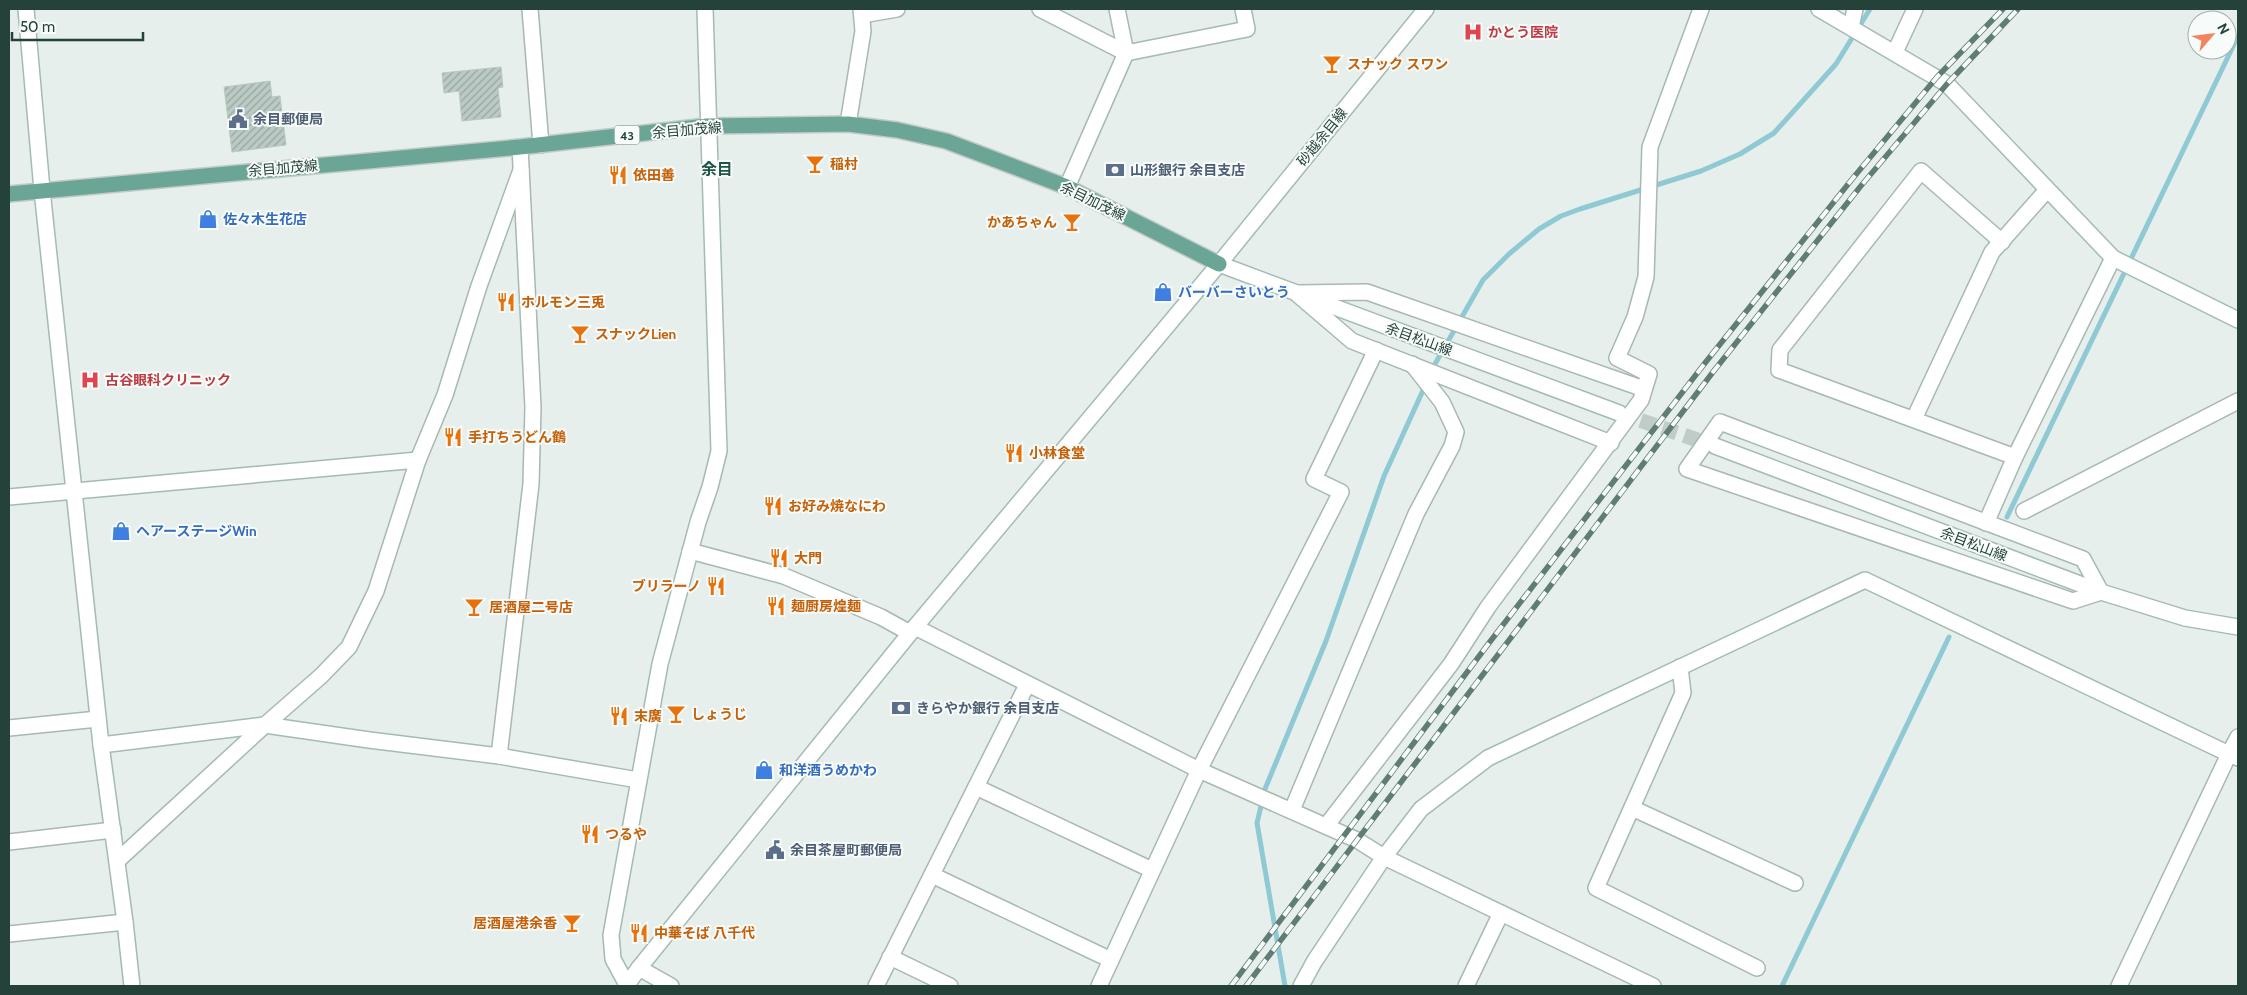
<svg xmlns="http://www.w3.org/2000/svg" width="2247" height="995" viewBox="0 0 2247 995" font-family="Cabin,'Noto Sans JP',sans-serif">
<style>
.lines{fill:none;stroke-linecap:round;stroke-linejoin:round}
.stream{stroke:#8ec9d4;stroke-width:5}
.building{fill:url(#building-hatch);stroke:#b8c9c2}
.secondary-tunnel{stroke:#bfccc8;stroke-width:15;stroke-dasharray:15 8;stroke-linecap:butt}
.street-casing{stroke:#a8b8b2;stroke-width:18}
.secondary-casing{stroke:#a4bbb3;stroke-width:18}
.primary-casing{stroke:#c2cac8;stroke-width:18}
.street{stroke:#fff;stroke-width:15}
.secondary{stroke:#fff;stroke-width:15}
.primary{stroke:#6aa596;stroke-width:15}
.rail-casing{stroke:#5f7d75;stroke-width:5.5}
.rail{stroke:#f7fbf9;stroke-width:4;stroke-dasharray:11;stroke-linecap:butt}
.labels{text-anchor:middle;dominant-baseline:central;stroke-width:4;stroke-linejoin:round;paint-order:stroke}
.shield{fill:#f7fbf9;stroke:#637a73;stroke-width:1}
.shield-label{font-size:12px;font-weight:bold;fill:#24423a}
.health-label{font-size:14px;font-weight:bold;fill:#be3a42;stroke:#f7fbf9;text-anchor:start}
.food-label{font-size:14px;font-weight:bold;fill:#c56008;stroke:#f7fbf9;text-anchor:start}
.service-label{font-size:14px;font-weight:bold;fill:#4e5e75;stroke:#f7fbf9;text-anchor:start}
.street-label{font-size:14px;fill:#24423a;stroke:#f7fbf9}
.shop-label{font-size:14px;font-weight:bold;fill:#366cbe;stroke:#f7fbf9;text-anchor:start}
.quarter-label{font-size:16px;font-weight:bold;fill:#1f5548;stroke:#f7fbf9}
</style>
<defs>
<pattern id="building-hatch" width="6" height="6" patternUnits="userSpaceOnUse" patternTransform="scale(1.25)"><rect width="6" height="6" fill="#bbcac4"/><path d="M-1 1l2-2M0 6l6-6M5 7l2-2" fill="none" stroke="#98a6a0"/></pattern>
</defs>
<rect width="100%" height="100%" fill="#e6efeb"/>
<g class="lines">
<g class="stream">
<polyline points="1431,371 1483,280 1509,254 1539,229 1561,216 1580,209 1701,171 1740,154 1774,133 1836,64 1870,9"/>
<polyline points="2007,517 2238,36"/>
<polyline points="1285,986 1257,823 1265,789 1326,641 1384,476 1425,386"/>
<polyline points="1782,986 1949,637"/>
</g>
</g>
<g class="building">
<polygon points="501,67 503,87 498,88 501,117 462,121 459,91 444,93 442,73"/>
<polygon points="270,81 272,97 280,96 286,145 232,152 224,87"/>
</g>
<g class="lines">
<polyline class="secondary-tunnel" points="1619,413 1715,446"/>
<g class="street-casing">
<g id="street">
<polyline points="530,9 541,145"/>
<polyline points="1040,9 1126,53 1247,29 1243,9"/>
<polyline points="862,15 897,9"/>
<polyline points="1851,27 1855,9"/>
<polyline points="1895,52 1915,9"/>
<polyline points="848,124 863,31 861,9"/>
<polyline points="1067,187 1126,53 1117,9"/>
<polyline points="2002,242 1921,171 1780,350 1779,370 2015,457"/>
<polyline points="1298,293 1367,292 1644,389"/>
<polyline points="1297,294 1352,341 1611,443"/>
<polyline points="1914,419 1992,252 2047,190"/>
<polygon points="1720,422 2083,559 2101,592 2073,601 1687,469"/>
<polyline points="2024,511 2238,401"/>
<polyline points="1986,523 2015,457 2113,258"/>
<polyline points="690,551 784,576 881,617 910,633"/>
<polyline points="915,627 1199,770 1357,840 1384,857 1653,986"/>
<polyline points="1680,667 1683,693 1596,888 1757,968"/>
<polyline points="9,728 98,719"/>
<polyline points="499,756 531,484 533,407 520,147"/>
<polyline points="976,787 1152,870"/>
<polyline points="1632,808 1795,883"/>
<polyline points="1292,810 1416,514 1452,446 1456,432 1442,402 1412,364"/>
<polyline points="1326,826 1451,664 1488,607 1641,400 1649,374 1617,358 1635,317 1646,277 1650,147 1701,9"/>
<polyline points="9,842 113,830"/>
<polyline points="117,861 265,725 321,676 349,647 376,591 418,460 445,395 479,286 521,170"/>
<polyline points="932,875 1111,960"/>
<polyline points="9,934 125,922"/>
<polyline points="890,957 950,986"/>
<polyline points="639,968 671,986"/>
<polyline points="876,986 1027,685"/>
<polyline points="1099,986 1199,770 1341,492 1314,479 1376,350"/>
<polyline points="1466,986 1501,913"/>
<polyline points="2119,986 2229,754 2238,758"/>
</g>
</g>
<g class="secondary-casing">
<g id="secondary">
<polyline points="26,9 42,190 101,745 125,922 132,986"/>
<polyline points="1819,9 1947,84 2113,258 2238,320"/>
<polyline points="1219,264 1619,413"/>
<polyline points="1715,446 2101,592 2185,618 2238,627"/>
<polyline points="9,497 418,460"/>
<polyline points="101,745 265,725 369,740 499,756 638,780"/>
<polyline points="627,985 613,959 611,935 660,664 698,522 710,487 719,451 705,9"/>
<polyline points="626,986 639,968 915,627 1219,264 1426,9"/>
<polyline points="1301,986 1314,962 1384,857 1421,809 1488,758 1865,580 2229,754 2238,737"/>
</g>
</g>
<g class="primary-casing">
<polyline id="primary" points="9,194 520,147 707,126 848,124 897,130 946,141 991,158 1067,187 1219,264"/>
</g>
<use href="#street" class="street"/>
<use href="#secondary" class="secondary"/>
<use href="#primary" class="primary"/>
<g class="rail-casing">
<g id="rail">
<polyline points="1231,986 1489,643 1705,363 1853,178 1937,77 2003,9"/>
<polyline points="1246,986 1713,372 1860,187 1947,84 2018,9"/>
</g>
</g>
<use href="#rail" class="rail"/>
</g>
<defs>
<g id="hospital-bare" transform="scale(1.5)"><path d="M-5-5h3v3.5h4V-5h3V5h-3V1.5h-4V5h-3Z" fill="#e0444e" stroke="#f7fbf9" stroke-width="2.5" paint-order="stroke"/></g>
<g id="bar-bare" transform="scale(1.5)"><path d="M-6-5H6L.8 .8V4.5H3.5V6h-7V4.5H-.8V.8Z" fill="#e8710a" stroke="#f7fbf9" stroke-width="2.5" paint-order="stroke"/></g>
<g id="civic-bare" transform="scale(1.5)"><path d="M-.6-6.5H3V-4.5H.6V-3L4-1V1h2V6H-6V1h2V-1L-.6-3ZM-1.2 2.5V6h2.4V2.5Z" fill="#5c6f8a" stroke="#f7fbf9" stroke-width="2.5" paint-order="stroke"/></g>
<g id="bank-bare" transform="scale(1.5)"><path d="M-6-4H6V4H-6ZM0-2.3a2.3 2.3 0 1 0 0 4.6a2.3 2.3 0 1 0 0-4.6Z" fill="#5c6f8a" stroke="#f7fbf9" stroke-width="2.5" paint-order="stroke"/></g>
<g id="restaurant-bare" transform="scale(1.5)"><path d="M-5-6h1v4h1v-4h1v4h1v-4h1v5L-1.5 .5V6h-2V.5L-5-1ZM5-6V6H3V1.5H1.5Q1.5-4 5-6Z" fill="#e8710a" stroke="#f7fbf9" stroke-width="2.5" paint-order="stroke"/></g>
<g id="shop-bare" transform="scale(1.5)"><path d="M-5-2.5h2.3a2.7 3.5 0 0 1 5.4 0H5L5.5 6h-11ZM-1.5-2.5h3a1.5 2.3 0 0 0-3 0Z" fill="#3f7fe0" stroke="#f7fbf9" stroke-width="2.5" paint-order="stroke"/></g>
</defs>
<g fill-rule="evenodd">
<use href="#hospital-bare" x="1473" y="32"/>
<use href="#bar-bare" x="1332" y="64"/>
<use href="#civic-bare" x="238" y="119"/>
<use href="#bar-bare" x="815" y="164"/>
<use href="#bank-bare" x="1115" y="170"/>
<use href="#restaurant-bare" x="618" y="175"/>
<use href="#shop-bare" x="208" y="219"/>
<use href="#bar-bare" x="1072" y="222"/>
<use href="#shop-bare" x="1163" y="292"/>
<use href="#restaurant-bare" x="506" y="302"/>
<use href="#bar-bare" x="580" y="334"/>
<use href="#hospital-bare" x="90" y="380"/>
<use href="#restaurant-bare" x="453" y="437"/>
<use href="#restaurant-bare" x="1014" y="453"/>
<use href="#restaurant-bare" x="773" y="506"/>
<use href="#shop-bare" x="121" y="531"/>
<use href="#restaurant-bare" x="779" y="558"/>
<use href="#restaurant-bare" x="716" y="586"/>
<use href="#restaurant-bare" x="776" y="606"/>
<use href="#bar-bare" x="474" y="607"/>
<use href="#bank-bare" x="901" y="708"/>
<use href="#bar-bare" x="676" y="714"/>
<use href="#restaurant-bare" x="619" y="716"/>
<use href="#shop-bare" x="764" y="770"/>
<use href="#restaurant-bare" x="590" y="834"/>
<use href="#civic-bare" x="775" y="850"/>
<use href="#bar-bare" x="572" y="923"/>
<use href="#restaurant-bare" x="639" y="933"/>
</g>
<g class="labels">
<rect class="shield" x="614.5" y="125.5" width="25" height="19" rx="4"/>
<g class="shield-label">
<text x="627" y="135">43</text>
</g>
<g class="health-label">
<text x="1488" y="32">かとう医院</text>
<text x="105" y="380">古谷眼科クリニック</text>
</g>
<g class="food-label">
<text x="1347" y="64">スナック スワン</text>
<text x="830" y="164">稲村</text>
<text x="633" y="175">依田善</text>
<text x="1057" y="222" text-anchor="end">かあちゃん</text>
<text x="521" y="302">ホルモン三兎</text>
<text x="595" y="334">スナックLien</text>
<text x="468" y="437">手打ちうどん鶴</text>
<text x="1029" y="453">小林食堂</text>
<text x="788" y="506">お好み焼なにわ</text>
<text x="794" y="558">大門</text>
<text x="701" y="586" text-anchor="end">ブリラーノ</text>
<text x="791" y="606">麺厨房煌麺</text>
<text x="489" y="607">居酒屋二号店</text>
<text x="691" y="714">しょうじ</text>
<text x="634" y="716">末廣</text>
<text x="605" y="834">つるや</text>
<text x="557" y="923" text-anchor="end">居酒屋港余香</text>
<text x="654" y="933">中華そば 八千代</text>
</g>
<g class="service-label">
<text x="253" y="119">余目郵便局</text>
<text x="1130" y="170">山形銀行 余目支店</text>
<text x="916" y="708">きらやか銀行 余目支店</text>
<text x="790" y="850">余目茶屋町郵便局</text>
</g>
<g class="street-label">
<text transform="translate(687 130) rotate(-5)">余目加茂線</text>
<text transform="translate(1322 137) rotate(-51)">砂越余目線</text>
<text transform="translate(283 168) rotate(-5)">余目加茂線</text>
<text transform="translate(1093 201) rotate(26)">余目加茂線</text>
<text transform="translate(1419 339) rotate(20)">余目松山線</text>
<text transform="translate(1974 544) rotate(21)">余目松山線</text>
</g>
<g class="shop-label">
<text x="223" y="219">佐々木生花店</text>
<text x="1178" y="292">バーバーさいとう</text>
<text x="136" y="531">ヘアーステージWin</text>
<text x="779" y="770">和洋酒うめかわ</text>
</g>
<g class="quarter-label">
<text x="717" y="169">余目</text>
</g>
</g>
<rect width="2247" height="995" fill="none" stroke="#24423a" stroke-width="20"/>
<g transform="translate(2212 35) rotate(62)"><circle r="24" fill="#f7fbf9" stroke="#a3b1ad"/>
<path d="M0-4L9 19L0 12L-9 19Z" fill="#f4845f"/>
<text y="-8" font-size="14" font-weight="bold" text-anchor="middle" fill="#24423a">N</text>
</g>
<path d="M12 32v8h131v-8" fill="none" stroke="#24423a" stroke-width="2.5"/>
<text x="20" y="32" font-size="15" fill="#24423a" stroke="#f7fbf9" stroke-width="4" paint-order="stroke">50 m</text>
</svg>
